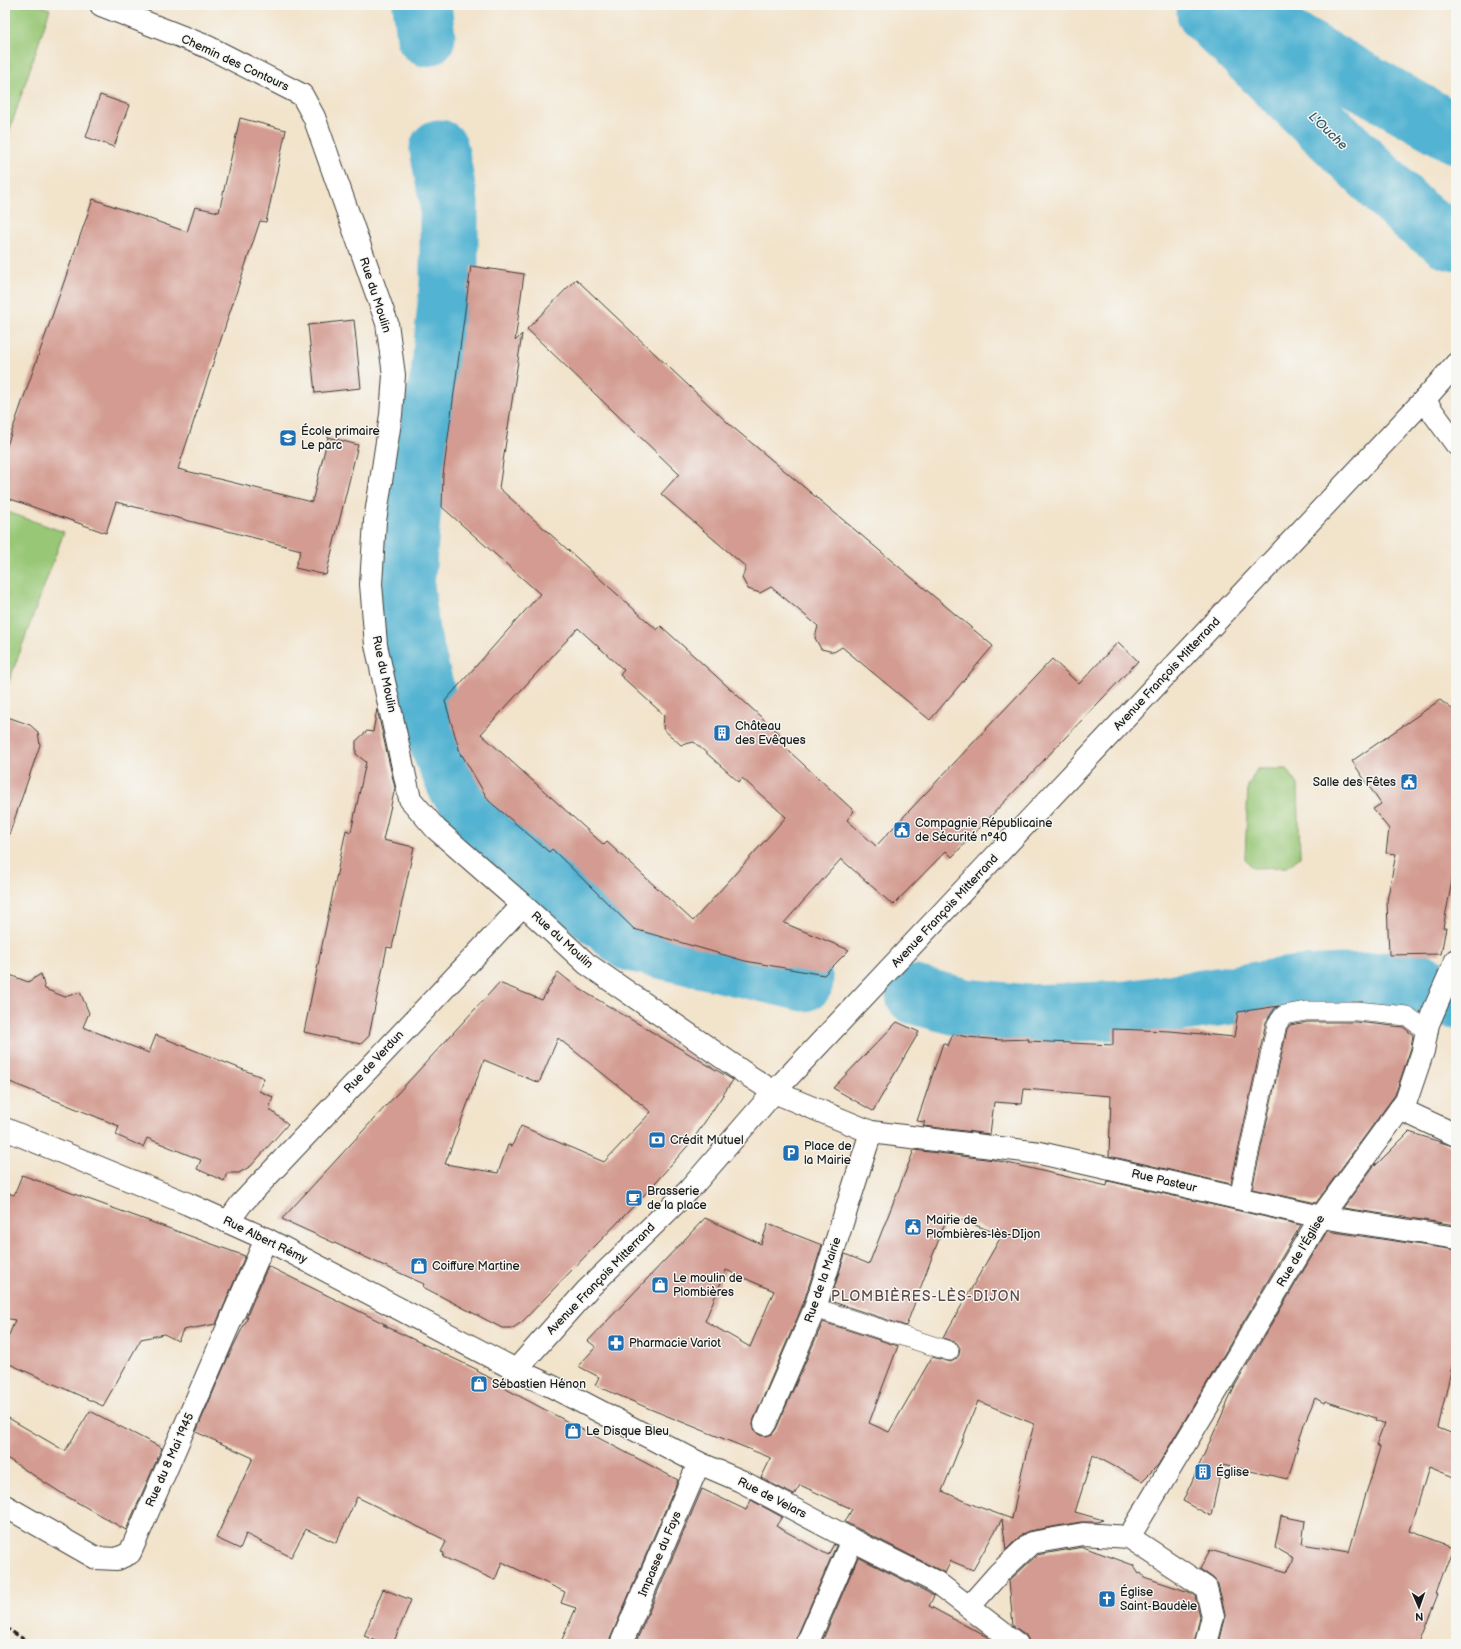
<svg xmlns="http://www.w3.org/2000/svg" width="1461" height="1649" viewBox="0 0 1461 1649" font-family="'Balsamiq Sans',sans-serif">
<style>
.green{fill:#98c776;stroke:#5a7249}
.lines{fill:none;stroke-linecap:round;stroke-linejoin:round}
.river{stroke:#53b3d2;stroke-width:59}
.building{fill:#d39b91;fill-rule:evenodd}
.service-casing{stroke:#3c3a36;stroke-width:20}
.minor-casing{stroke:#3c3a36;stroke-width:24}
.secondary-casing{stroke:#3c3a36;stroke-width:24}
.service{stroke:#fff;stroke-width:19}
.minor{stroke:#fff;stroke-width:22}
.secondary{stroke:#fff;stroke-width:22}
.rail{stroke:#1c1c1c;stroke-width:3;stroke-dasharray:6 3;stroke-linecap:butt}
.labels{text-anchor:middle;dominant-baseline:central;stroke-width:3;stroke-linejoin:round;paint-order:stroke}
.street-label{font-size:12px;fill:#1c1c1c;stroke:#f6f6f2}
.poi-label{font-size:12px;fill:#1c1c1c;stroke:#f6f6f2;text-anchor:start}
.water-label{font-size:13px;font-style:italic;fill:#325865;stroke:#f6f6f2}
.quarter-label{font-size:14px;letter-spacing:1px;fill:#5c4845;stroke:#f6f6f2}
</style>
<rect width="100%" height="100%" fill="#f6f6f2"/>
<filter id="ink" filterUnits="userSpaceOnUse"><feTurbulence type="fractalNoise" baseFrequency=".025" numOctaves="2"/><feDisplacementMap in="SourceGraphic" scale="8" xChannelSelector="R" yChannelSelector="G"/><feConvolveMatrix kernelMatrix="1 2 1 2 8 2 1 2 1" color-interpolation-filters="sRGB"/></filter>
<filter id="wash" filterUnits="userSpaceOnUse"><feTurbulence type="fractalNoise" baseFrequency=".012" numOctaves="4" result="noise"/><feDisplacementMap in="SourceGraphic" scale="16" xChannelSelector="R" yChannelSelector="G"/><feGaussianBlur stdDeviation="0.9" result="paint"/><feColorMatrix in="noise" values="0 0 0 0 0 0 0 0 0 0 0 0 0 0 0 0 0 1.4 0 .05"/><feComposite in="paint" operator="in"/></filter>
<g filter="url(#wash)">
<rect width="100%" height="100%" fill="#f2e3cb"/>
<g class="green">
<polygon points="5,5 39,5 50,9 5,144"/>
<polygon points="5,511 64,532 5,692"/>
<polygon points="1257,769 1287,769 1298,785 1300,857 1287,867 1253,868 1245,859 1248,786"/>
</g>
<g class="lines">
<g class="river">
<polyline points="422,5 426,37"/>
<polyline points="1206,13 1415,216 1449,240 1456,242"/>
<polyline points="1223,17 1265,26 1456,134"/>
<polyline points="439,149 449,202 449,282 440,376 414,485 405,585 410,632 440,747 457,786 499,837 589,908 630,942 804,982"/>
<polyline points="915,995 965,1008 1029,1014 1128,1010 1299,985 1414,980 1456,1000"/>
</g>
</g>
<g id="blocks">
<g class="building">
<polygon points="100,95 129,105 114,147 86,137"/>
<polygon points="240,118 286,130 266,222 260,221 178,469 312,502 328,437 358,445 326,575 295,568 301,550 116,502 106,533 5,497 5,451 93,199 187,232 195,207 219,212"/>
<path d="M471 266 524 274 515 341 522 334 499 488 657 630 661 626 782 736 778 741 854 811 847 820 876 846 1052 659 1079 684 1118 642 1138 661 952 857 946 851 893 905 841 859 784 923 849 950 824 975 745 961 634 929 552 849 549 852 489 801 462 755 461 756 445 701 540 594 442 507 443 475ZM578 628 624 670 620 675 664 715 663 729 681 745 694 742 739 782 742 778 786 817 693 921 607 842 604 845 481 734Z"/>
<polygon points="576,279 729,424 993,646 930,720 842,647 834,652 821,649 815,638 818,626 771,587 760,593 748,589 742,578 746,567 661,494 679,474 527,329"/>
<polygon points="354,320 361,388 315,393 308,325"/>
<polygon points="1440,700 1456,712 1456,860 1443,928 1446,928 1441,954 1389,955 1387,901 1396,854 1386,853 1389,829 1373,809 1381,804 1352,761"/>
<polygon points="377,709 395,788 383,840 414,847 392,948 387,947 369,1036 361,1044 304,1032 346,830 351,832 366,762 356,754 356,741 367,731 373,732"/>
<polygon points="5,716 30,725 38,732 40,745 9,835 5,834"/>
<path d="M558 972 578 988 733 1080 692 1141 648 1191 522 1322 513 1328H502L423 1287 424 1284 282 1219 499 983 542 1000ZM558 1038 651 1112 604 1162 521 1126 512 1146 508 1145 498 1173 445 1164 484 1060 539 1083Z"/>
<polygon points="5,973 28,982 41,974 45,989 65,997 80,992 89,1013 83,1027 149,1053 156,1035 264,1078 259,1091 273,1097 269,1109 288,1124 251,1166 239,1173 227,1173 224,1181 197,1169 201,1160 147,1138 143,1147 116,1135 119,1126 5,1080"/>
<polygon points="1279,1006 1275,1008 1266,1022 1231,1184 1109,1156 1111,1096 1024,1089 1022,1104 994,1102 990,1134 923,1126 925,1122 917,1121 943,1043 948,1046 953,1034 967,1037 1001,1040 1029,1039 1028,1041 1113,1045 1113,1029 1170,1031 1234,1037 1238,1012"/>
<polygon points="897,1022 919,1032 873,1111 833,1088"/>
<polygon points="1307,1022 1356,1022 1403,1027 1413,1035 1411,1048 1395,1095 1316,1203 1252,1189 1287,1029 1290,1025"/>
<polygon points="1409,1132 1456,1147 1456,1225 1343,1208 1376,1163 1375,1166"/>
<path d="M914 1150 994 1160 1107 1186 1108 1181 1301 1225 1158 1465 1142 1481 1093 1455 1075 1512 1103 1520 1097 1522H1081L1029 1531 1022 1534 1006 1550 1002 1519 973 1570 951 1561 945 1573 845 1522 852 1509 800 1485 794 1495 761 1478 771 1458 650 1409 595 1385 599 1377 578 1366 596 1347 588 1341 705 1218 761 1244 768 1224 822 1245 803 1304 754 1419 753 1425 755 1431 760 1435 766 1436 772 1434 776 1429 823 1322 898 1346 869 1423 889 1432 932 1357 951 1362 956 1359 959 1355 960 1348 957 1343 943 1338 1002 1235 948 1215 906 1326 830 1301 845 1254 869 1264ZM726 1270 774 1291 750 1347 705 1321ZM978 1401 1034 1424 1022 1470 1012 1519 976 1506 942 1491Z"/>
<polygon points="22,1175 245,1256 216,1324 183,1330 178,1341 164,1334 141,1339 103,1406 5,1362 5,1345 15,1320 5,1318 5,1192 14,1195"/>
<polygon points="1327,1231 1456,1250 1456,1349 1438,1428 1456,1435 1456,1478 1429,1467 1410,1531 1453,1547 1436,1594 1438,1594 1418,1644 1219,1644 1225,1619 1225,1613 1218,1584 1213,1578 1200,1569 1210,1550 1287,1572 1293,1558 1275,1548 1281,1516 1305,1521 1302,1544 1349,1552 1380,1447 1376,1445 1384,1424 1375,1420 1376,1418 1325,1401 1324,1403 1315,1398 1304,1424 1288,1479 1222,1465 1211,1516 1183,1501 1235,1386 1233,1389"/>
<polygon points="268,1266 387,1325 383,1325 478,1370 477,1371 505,1386 504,1388 678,1480 610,1639 609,1644 560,1644 576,1608 561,1603 565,1592 502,1562 495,1580 443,1557 444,1553 441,1552 446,1542 443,1539 357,1497 336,1543 306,1529 291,1557 246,1534 240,1549 216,1538 253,1458 196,1432 229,1355 248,1317 246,1318"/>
<polygon points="90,1411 162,1448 126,1530 66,1496 5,1457 5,1416 65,1451"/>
<polygon points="702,1489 746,1510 751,1500 782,1517 776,1526 828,1555 834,1544 836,1546 796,1639 795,1644 635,1644"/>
<polygon points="1083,1547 1133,1565 1139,1574 1141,1573 1144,1577 1189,1592 1195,1596 1200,1616 1194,1644 1029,1644 1028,1639 1025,1634 1013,1626 1009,1581 1037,1555"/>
<polygon points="858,1557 929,1593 934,1596 929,1606 987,1637 996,1644 821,1644"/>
<polygon points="383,1589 411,1600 393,1644 385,1644 364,1636"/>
</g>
</g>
</g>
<g filter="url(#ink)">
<use href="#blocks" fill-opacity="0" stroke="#3c3a36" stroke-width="1"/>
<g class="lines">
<g class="service-casing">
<g id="service">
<polyline points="1239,1198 1277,1024 1284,1015 1306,1011 1357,1011 1407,1016 1427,1031"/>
<polyline points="815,1308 949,1351"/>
</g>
</g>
<g class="minor-casing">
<g id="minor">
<polyline points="101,5 208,47 302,95 314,117 387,323 394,375 391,415 375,521 371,584 376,645 410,799 436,829 523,905 587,964 749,1076 774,1092 871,1132 1040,1153 1321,1217 1456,1238"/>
<polyline points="1424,400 1456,444"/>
<polyline points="1400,1109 1456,1135"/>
<polyline points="228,1222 241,1204 523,905"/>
<polyline points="765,1424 815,1308 871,1132"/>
<polyline points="5,1506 96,1558 117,1559 130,1553 266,1239"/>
<polyline points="1129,1537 1321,1217 1406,1101 1423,1051 1428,1024 1456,960"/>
<polyline points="969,1607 999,1573 1031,1543 1083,1534 1129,1537 1206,1588 1213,1616 1206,1644"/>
<polyline points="621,1644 699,1463"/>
<polyline points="807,1644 852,1540"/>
</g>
</g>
<g class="secondary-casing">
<g id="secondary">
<polyline points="5,1129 188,1204 266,1239 516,1370 551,1386 699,1463 741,1481 852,1540 936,1582 1017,1644"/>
<polyline points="516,1370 587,1290 689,1190 774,1092 1424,400 1456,364"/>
</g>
</g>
<use href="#service" class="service"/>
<use href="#minor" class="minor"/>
<use href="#secondary" class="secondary"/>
<polyline class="rail" points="5,1627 31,1644"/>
</g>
</g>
<defs>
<g id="school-square" transform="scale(0.9)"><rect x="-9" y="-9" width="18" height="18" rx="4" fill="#1f6fb2" stroke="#f6f6f2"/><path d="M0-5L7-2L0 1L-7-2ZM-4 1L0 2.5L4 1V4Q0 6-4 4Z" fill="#fff"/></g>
<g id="building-square" transform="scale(0.9)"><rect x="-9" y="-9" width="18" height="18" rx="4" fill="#1f6fb2" stroke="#f6f6f2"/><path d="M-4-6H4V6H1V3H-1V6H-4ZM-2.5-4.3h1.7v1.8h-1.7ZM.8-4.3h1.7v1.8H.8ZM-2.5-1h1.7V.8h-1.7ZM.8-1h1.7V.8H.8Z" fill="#fff"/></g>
<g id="civic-square" transform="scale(0.9)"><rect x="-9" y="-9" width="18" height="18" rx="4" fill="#1f6fb2" stroke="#f6f6f2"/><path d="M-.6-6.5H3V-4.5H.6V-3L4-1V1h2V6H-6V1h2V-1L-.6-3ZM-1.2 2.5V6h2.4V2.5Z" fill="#fff"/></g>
<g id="bank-square" transform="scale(0.9)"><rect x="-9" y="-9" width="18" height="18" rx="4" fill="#1f6fb2" stroke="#f6f6f2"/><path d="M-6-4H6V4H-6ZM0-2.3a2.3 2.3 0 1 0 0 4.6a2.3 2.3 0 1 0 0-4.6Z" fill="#fff"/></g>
<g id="parking-square" transform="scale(0.9)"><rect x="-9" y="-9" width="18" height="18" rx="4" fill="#1f6fb2" stroke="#f6f6f2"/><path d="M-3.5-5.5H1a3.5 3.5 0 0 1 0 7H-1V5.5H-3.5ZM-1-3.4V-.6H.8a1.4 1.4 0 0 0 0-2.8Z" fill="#fff"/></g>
<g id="cafe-square" transform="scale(0.9)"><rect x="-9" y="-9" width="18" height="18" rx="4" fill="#1f6fb2" stroke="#f6f6f2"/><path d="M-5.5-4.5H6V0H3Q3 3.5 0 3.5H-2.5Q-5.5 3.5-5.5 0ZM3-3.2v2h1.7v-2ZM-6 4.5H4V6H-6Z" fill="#fff"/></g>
<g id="shop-square" transform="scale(0.9)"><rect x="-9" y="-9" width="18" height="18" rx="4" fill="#1f6fb2" stroke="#f6f6f2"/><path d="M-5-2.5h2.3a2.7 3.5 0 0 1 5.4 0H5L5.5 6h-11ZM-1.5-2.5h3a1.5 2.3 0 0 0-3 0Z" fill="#fff"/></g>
<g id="pharmacy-square" transform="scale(0.9)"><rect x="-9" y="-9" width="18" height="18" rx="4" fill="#1f6fb2" stroke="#f6f6f2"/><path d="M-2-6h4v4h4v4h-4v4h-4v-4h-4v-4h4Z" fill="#fff"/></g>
<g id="church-square" transform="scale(0.9)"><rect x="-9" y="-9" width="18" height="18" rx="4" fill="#1f6fb2" stroke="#f6f6f2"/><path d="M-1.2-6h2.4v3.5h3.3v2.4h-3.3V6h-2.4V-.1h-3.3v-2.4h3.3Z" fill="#fff"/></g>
</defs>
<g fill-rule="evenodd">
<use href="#school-square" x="288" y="438"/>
<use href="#building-square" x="722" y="733"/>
<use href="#civic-square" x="1409" y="782"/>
<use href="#civic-square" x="902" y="830"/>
<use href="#bank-square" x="657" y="1140"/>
<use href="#parking-square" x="791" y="1153"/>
<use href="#cafe-square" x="634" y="1198"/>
<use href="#civic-square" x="913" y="1227"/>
<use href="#shop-square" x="419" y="1266"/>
<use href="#shop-square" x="660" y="1285"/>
<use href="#pharmacy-square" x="616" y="1343"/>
<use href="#shop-square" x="479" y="1384"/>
<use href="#shop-square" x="573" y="1431"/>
<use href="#building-square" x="1203" y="1472"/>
<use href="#church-square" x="1107" y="1599"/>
</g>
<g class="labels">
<g class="street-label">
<text transform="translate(235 63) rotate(25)">Chemin des Contours</text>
<text transform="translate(375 295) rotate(72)">Rue du Moulin</text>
<text transform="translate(384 674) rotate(78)">Rue du Moulin</text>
<text transform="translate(1167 674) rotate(-47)">Avenue François Mitterrand</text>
<text transform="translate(945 911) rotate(-47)">Avenue François Mitterrand</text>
<text transform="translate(562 940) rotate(42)">Rue du Moulin</text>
<text transform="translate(374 1062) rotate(-47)">Rue de Verdun</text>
<text transform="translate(1164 1181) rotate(13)">Rue Pasteur</text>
<text transform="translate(265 1240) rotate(26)">Rue Albert Rémy</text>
<text transform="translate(1301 1251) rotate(-59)">Rue de l'Église</text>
<text transform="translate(601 1279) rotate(-46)">Avenue François Mitterrand</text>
<text transform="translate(823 1280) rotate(-71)">Rue de la Mairie</text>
<text transform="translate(170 1460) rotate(-66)">Rue du 8 Mai 1945</text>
<text transform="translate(772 1498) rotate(27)">Rue de Velars</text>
<text transform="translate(660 1554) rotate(-67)">Impasse du Fays</text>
</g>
<g class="poi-label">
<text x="301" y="431">École primaire<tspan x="301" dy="14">Le parc</tspan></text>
<text x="735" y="726">Château<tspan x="735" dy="14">des Evêques</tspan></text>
<text x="1396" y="782" text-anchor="end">Salle des Fêtes</text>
<text x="915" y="823">Compagnie Républicaine<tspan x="915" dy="14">de Sécurité n°40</tspan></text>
<text x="670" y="1140">Crédit Mutuel</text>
<text x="804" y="1146">Place de<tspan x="804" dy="14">la Mairie</tspan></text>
<text x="647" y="1191">Brasserie<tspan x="647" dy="14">de la place</tspan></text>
<text x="926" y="1220">Mairie de<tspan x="926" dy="14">Plombières-lès-DIjon</tspan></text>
<text x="432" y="1266">Coiffure Martine</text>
<text x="673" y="1278">Le moulin de<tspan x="673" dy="14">Plombières</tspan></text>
<text x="629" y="1343">Pharmacie Variot</text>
<text x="492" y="1384">Sébastien Hénon</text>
<text x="586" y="1431">Le Disque Bleu</text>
<text x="1216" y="1472">Église</text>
<text x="1120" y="1592">Église<tspan x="1120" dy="14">Saint-Baudèle</tspan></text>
</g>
<g class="water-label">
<text transform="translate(1328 131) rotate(44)">L'Ouche</text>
</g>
<g class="quarter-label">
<text x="926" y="1296">PLOMBIÈRES-LÈS-DIJON</text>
</g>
</g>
<rect width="1461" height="1649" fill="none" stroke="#f6f6f2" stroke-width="20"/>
<g transform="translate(1419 1607) rotate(178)" stroke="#f6f6f2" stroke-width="3" paint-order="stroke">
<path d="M0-3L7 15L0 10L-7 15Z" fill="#1c1c1c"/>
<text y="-6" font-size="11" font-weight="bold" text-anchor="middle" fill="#1c1c1c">N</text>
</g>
</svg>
